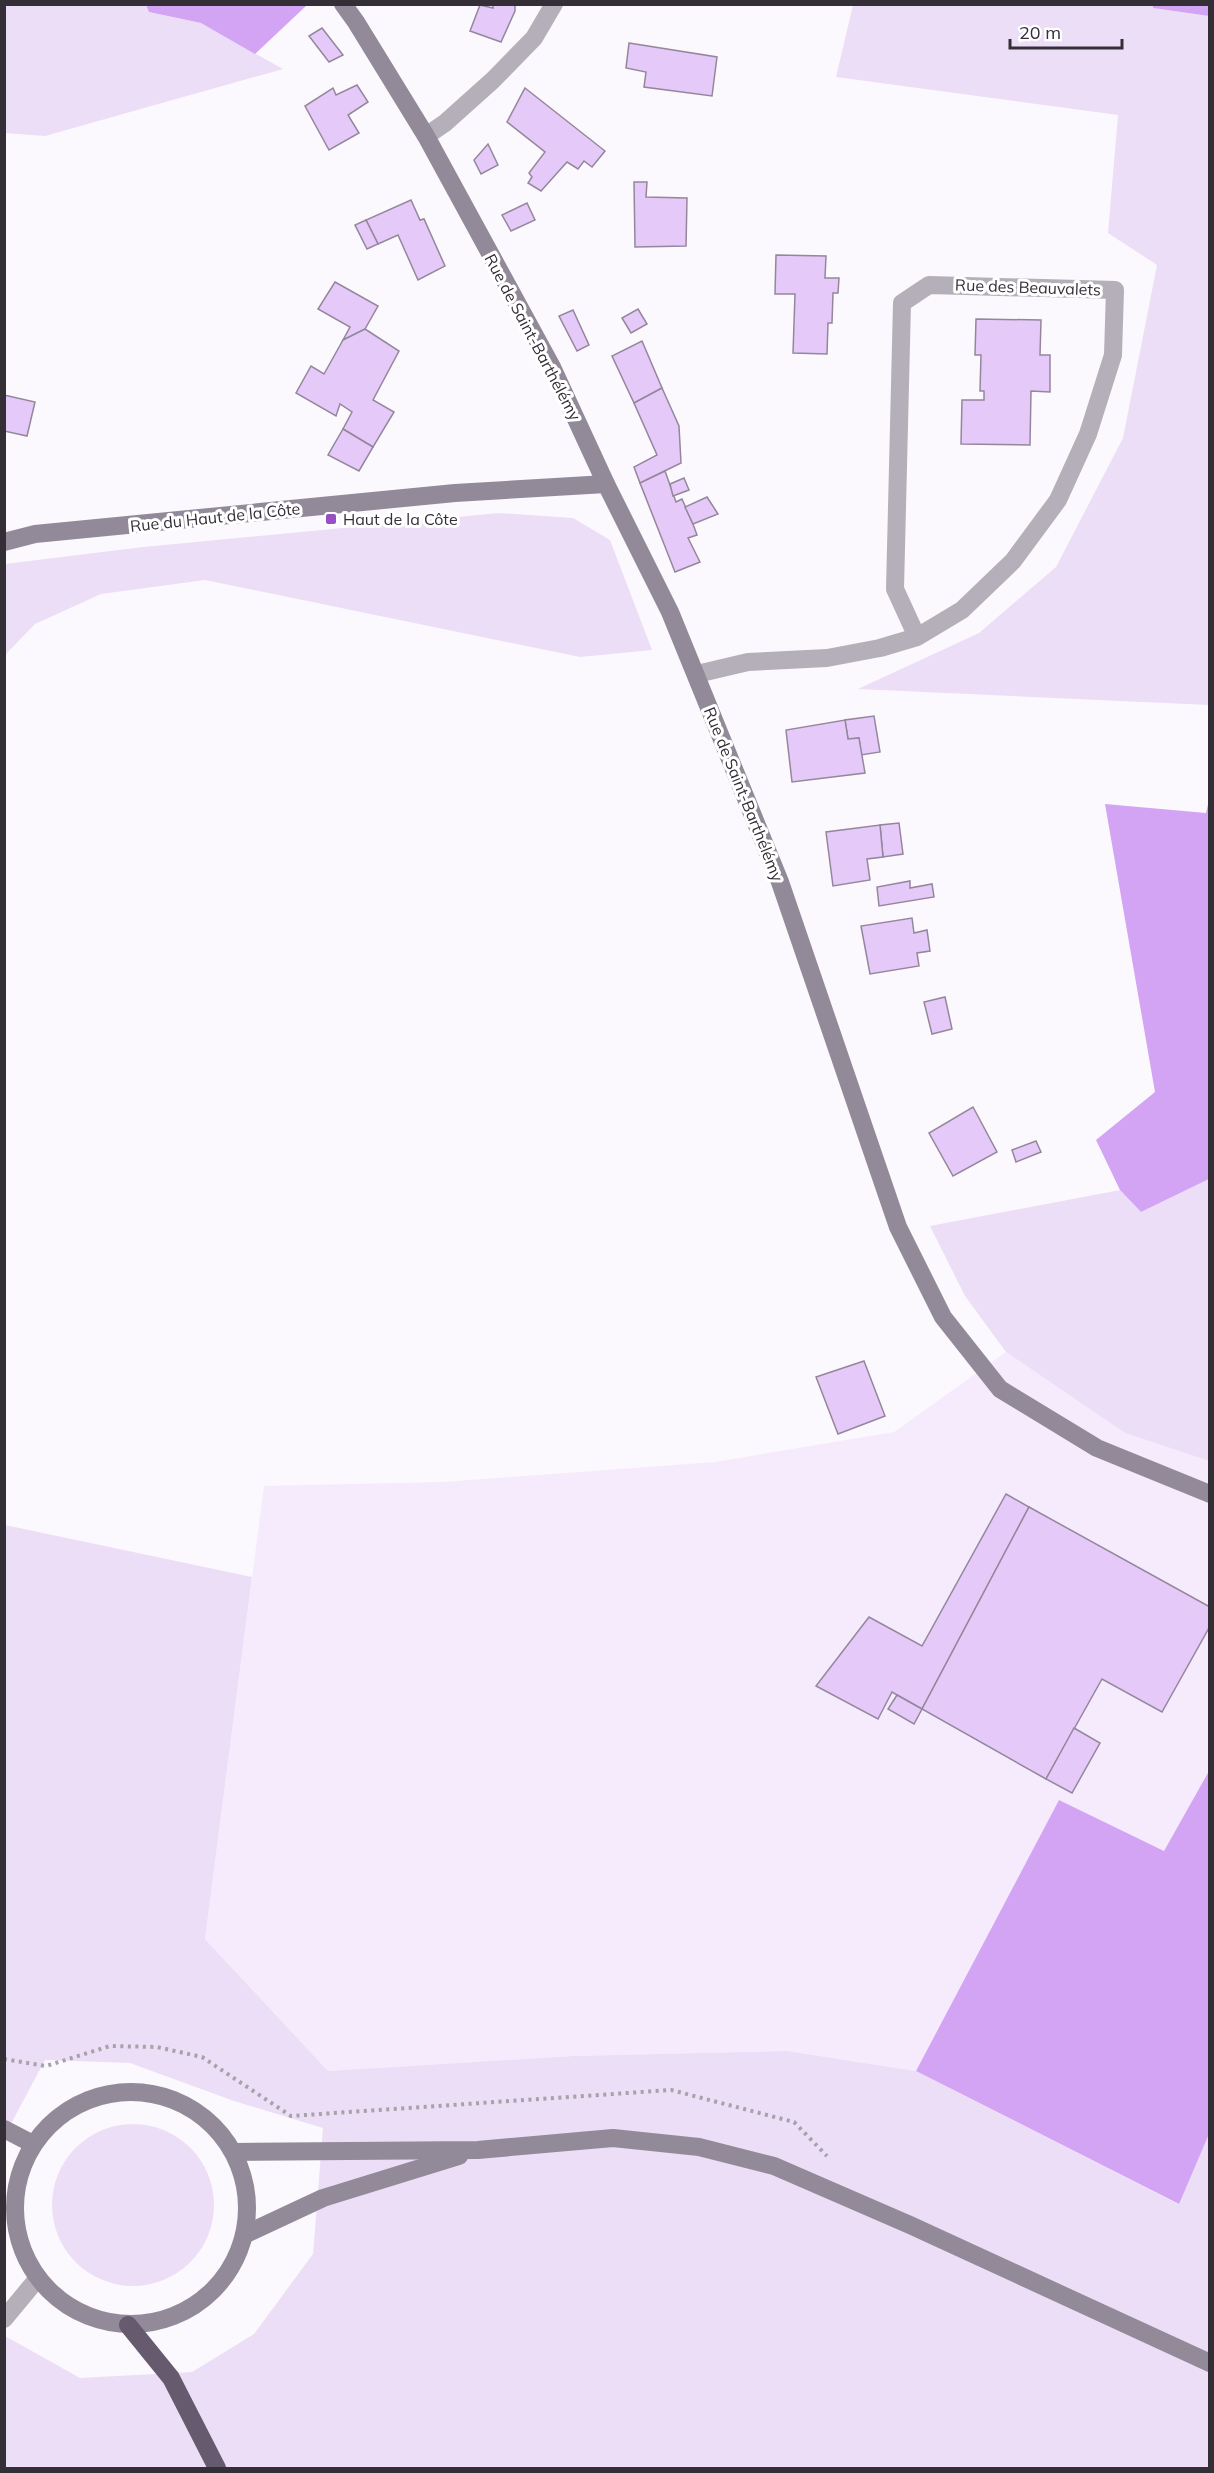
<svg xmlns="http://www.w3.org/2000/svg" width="1214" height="2473" viewBox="0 0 1214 2473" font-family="Mulish,sans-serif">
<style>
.built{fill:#f5ebfd}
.green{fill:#ecdef7}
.forest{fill:#d4a4f4}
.building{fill:#e5c9f9;stroke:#94879c;stroke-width:1.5}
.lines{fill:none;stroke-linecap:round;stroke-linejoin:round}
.path{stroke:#a6a2a8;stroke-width:4;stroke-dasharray:3 4.5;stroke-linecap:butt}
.lane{stroke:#b4afb8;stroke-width:18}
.street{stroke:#b4afb8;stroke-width:18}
.secondary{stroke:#928a99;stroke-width:18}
.highway{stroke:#665a6e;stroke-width:18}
.poi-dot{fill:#974fc1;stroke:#fff;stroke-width:2}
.labels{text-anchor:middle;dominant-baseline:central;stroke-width:6;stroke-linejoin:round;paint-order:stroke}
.street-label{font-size:16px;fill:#342f37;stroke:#fff}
.poi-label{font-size:16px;fill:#342f37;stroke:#fff;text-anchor:start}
</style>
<rect width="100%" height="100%" fill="#fbf9fd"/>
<polygon class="built" points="1006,1352 1125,1433 1209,1461 1209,1771 1164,1851 1059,1800 916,2071 787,2051 573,2056 328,2071 205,1939 264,1486 443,1482 715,1462 894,1432"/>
<g class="green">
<polygon points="1153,4 1153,8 1209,16 1209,705 858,689 979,633 1056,567 1123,438 1157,265 1108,233 1118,115 836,77 853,5"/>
<polygon points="4,5 146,5 149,12 201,23 283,69 45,136 5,133"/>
<polygon points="499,513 573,518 610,540 652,650 580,657 205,580 101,594 35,624 5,655 5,564 143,547"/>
<polygon points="1209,1179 1209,1461 1125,1433 1006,1352 965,1296 930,1226 1120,1190 1141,1212"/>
<polygon points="5,1525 252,1577 205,1939 328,2071 573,2056 787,2051 916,2071 1178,2204 1209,2134 1209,2468 5,2468 5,2336 80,2378 192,2372 254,2334 313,2254 323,2128 234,2101 130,2063 45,2060 5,2135"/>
<circle cx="133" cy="2205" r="81"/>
</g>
<g class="forest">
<polygon points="304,4 306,6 255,54 201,23 149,12 146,5"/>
<polygon points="1153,5 1209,5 1209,16 1153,8"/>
<polygon points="1209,800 1209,1179 1141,1212 1120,1190 1096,1140 1155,1092 1105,804 1206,813"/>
<polygon points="1209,1771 1209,2134 1179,2204 916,2071 1059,1800 1164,1851"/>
</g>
<g class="building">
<polygon points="493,4 515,4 515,11 501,42 470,31 480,5 493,8"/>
<polygon points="322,28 343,55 329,62 309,36"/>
<polygon points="629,43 717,57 712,96 644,87 646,72 626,68"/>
<polygon points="357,85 368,102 348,115 359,133 329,150 305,106 333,88 336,95"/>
<polygon points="525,88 605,151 592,167 584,161 578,169 567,162 541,191 528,183 532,177 529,173 545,152 507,122"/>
<polygon points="488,144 498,165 481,174 474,160"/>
<polygon points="634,182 647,182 646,197 687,198 686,246 635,247"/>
<polygon points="411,200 420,220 424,219 445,266 418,280 398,235 378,244 366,220"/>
<polygon points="527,203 535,220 511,231 502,215"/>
<polygon points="366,220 378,244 367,249 355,225"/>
<polygon points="776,255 826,256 825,278 839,278 838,293 833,293 832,323 828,323 827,354 793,353 795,294 775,294"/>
<polygon points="335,282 378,306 365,329 343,340 350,327 318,309"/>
<polygon points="638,309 647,324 631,333 622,318"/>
<polygon points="573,310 589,345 577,351 559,316"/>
<polygon points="976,319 1041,320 1040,355 1050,355 1050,392 1031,391 1030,445 961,444 962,400 984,400 984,391 980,391 981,355 975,355"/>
<polygon points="365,329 399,351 373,400 394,412 373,447 343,429 352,412 340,404 336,416 296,393 311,366 324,374 343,340"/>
<polygon points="642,341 662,388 634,403 612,356"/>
<polygon points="662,388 679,426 681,463 640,483 634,467 657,455 634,403"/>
<polygon points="4,395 35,402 27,436 4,431"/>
<polygon points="343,429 373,447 359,471 328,455"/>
<polygon points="665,471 676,502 682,499 693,524 697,535 688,538 700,562 675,572 640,483"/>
<polygon points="684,478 689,490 673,496 670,484"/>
<polygon points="707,497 718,514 693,524 685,507"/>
<polygon points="874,716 880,752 861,755 859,738 848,739 845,720"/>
<polygon points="845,720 848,739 859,738 865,773 792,782 786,730"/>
<polygon points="899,823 903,854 883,857 880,825"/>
<polygon points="880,825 883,857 867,859 870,880 833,886 826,832"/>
<polygon points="910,881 910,888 932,884 934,897 879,906 877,887"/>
<polygon points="912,918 914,933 927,930 930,951 917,953 919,966 870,974 861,926"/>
<polygon points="945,997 952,1029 932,1034 924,1002"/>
<polygon points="973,1107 997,1152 953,1176 929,1133"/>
<polygon points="1036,1141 1041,1152 1016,1162 1012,1150"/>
<polygon points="864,1361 885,1416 838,1434 816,1377"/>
<polygon points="1006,1494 1029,1507 922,1709 892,1692 878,1719 816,1686 869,1617 922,1646"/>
<polygon points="1029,1507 1210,1607 1210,1626 1162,1712 1102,1679 1046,1779 922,1709"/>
<polygon points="897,1695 922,1709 914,1724 888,1709"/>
<polygon points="1074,1728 1100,1743 1072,1793 1046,1779"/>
</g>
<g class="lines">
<polyline class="path" points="4,2059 46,2066 110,2046 157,2047 202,2057 291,2116 671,2090 794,2122 827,2156"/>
<polyline class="lane" points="4,2319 38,2278"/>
<g class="street">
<polyline points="426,136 445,123 493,80 534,38 554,4"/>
<polyline points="697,674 748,662 827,658 880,648 917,637 962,610 1013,561 1058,500 1088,434 1113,355 1115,290 929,285 902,303 895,589 917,637"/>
</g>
<g class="secondary">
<polyline points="343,4 356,22 426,136 552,367 606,484 670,612 780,882 898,1227 943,1317 1000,1389 1097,1448 1210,1494"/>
<polyline points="4,542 35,534 455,493 606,484"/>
<circle cx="131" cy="2208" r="116"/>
<polyline points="4,2129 33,2144"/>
<polyline points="234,2152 478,2150 613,2138 699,2147 774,2166 910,2225 1210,2363"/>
<polyline points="246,2234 323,2198 459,2156"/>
</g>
<polyline class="highway" points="128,2325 171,2378 217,2468"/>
</g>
<rect class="poi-dot" x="325" y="513" width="12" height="12" rx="3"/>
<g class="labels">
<g class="street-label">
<text transform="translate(1028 287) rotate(2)">Rue des Beauvalets</text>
<text transform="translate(533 337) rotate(62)">Rue de Saint-Barthélémy</text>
<text transform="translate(215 517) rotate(-6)">Rue du Haut de la Côte</text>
<text transform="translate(744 794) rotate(68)">Rue de Saint-Barthélémy</text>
</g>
<g class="poi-label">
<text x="343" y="519">Haut de la Côte</text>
</g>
</g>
<rect width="1214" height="2473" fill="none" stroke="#342f37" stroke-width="12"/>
<path d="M1010 39v9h112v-9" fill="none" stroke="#342f37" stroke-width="3"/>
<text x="1019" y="39" font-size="18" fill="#342f37" stroke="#ffffff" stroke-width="4.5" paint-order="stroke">20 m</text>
</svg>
